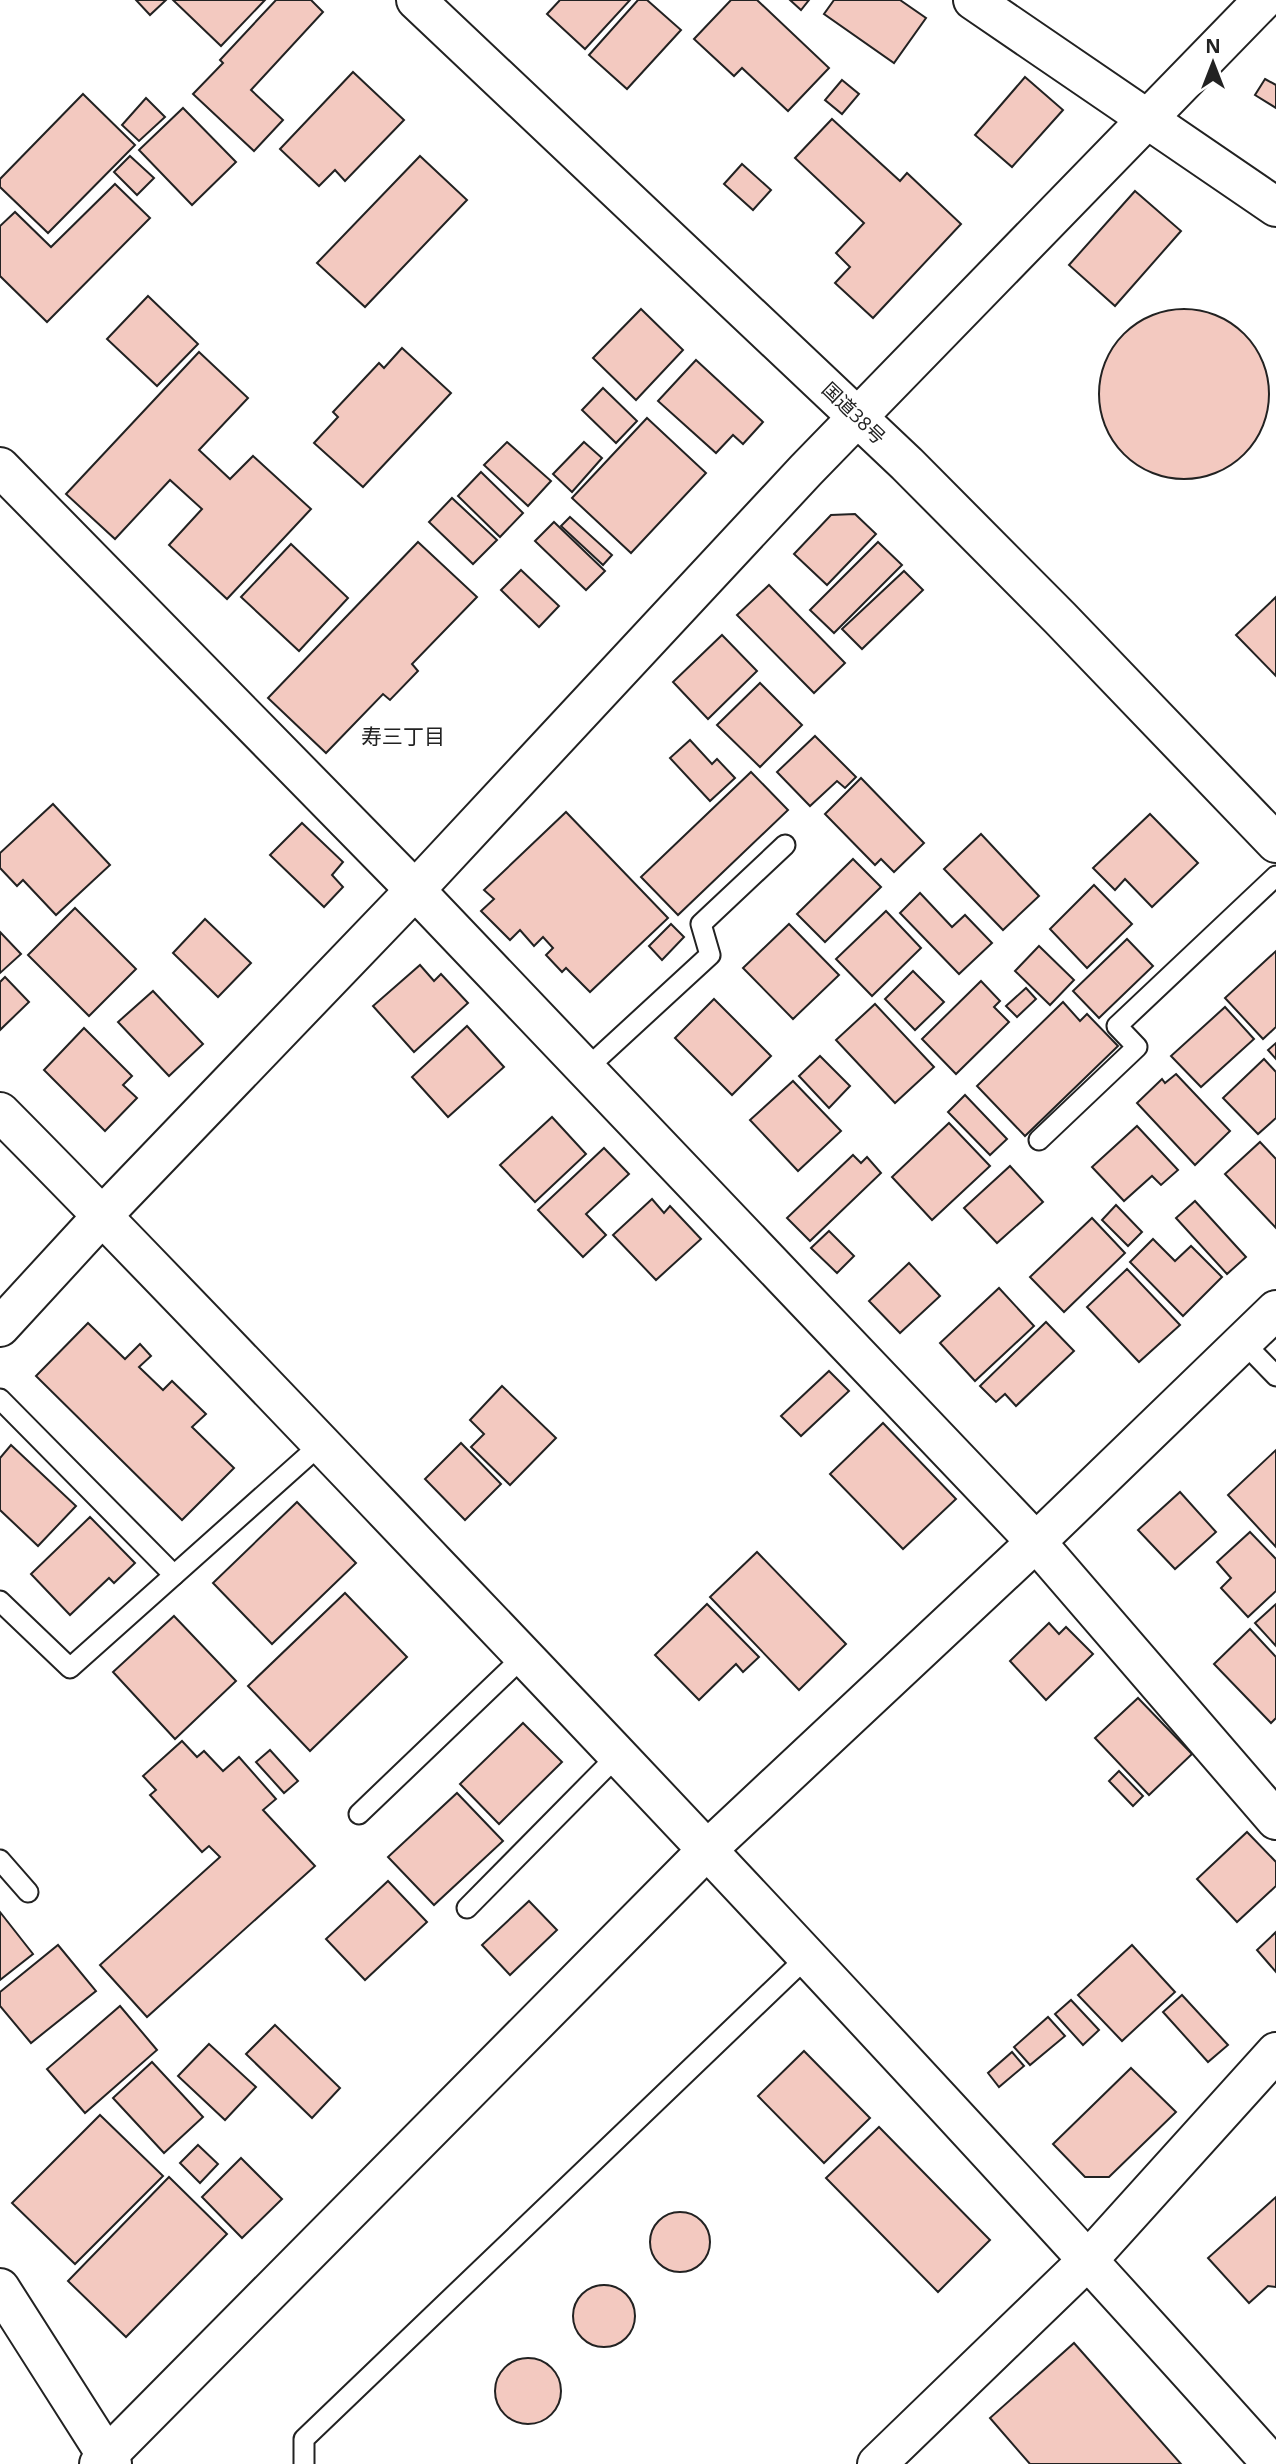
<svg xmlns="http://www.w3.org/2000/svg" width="1276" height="2464" viewBox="0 0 1276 2464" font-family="'Open Sans','Noto Sans JP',sans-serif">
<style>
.building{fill:#f3c9c0;stroke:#222;stroke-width:2}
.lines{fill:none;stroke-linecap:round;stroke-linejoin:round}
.lane-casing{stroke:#222;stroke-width:23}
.street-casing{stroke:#222;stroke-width:42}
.secondary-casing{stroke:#222;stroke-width:42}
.highway-casing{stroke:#222;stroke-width:42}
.lane{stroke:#fff;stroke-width:19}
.street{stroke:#fff;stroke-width:38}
.secondary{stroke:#fff;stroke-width:38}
.highway{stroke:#fff;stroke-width:38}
.labels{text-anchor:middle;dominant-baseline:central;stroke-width:5;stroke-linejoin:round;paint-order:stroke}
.street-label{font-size:19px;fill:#222;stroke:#fff}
.neighbourhood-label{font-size:21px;fill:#222;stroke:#fff}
</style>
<rect width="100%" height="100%" fill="#fff"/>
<g class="building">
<polygon points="136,0 166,0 150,15"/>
<polygon points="173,0 265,0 221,46"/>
<polygon points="276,0 311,0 323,12 251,90 283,120 254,151 193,94 223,63 220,60"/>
<polygon points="560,0 630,0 585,49 547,14"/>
<polygon points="638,0 647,0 681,30 627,89 589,55"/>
<polygon points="731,0 757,0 829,68 788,111 742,68 734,76 694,39"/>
<polygon points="790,0 809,0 801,10"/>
<polygon points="834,0 900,0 926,18 894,63 824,14"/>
<polygon points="353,72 404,120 345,181 335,170 319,186 280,149"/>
<polygon points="1025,77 1063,110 1012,167 975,135"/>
<polygon points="1265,79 1276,85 1276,108 1255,95"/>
<polygon points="842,80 859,94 842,114 825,100"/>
<polygon points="83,94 135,145 48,233 0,187 0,179"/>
<polygon points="146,98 165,117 139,141 122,125"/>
<polygon points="183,108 236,162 192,205 139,150"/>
<polygon points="832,119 900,181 907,173 961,224 873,318 835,283 850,267 836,253 864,223 795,158"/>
<polygon points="130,156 154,178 137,195 114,172"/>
<polygon points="420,156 467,200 365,307 317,263"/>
<polygon points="742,164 771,190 753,210 724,184"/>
<polygon points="115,184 150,218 47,322 0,276 0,226 15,212 51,247"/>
<polygon points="1135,191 1181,231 1115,306 1069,265"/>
<polygon points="148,296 198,344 157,386 107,339"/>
<circle cx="1184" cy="394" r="85"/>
<polygon points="641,309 683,350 636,400 593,358"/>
<polygon points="402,348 451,393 363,487 314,443 338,417 333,412 379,363 384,368"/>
<polygon points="199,352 248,398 199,450 230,479 253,456 311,509 227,599 169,545 202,509 170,480 115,539 66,494"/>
<polygon points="696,360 763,422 743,444 733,435 716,453 658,401"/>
<polygon points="603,388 637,421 616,443 582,410"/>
<polygon points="647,418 706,473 631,553 572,498"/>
<polygon points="507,442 551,481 528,506 484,465"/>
<polygon points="584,442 602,458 572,492 553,474"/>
<polygon points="481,472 523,513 500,537 458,496"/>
<polygon points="452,498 497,540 473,564 429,522"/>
<polygon points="855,514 876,534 827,585 794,554 831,515"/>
<polygon points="570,517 612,555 603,565 561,526"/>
<polygon points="554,522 605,571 586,590 535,541"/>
<polygon points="418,542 477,597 412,664 418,671 390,700 383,694 326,753 268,698"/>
<polygon points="878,542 902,565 834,633 810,610"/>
<polygon points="291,544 348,598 299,651 241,597"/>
<polygon points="521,570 559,606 539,627 501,590"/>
<polygon points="904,571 923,590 862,649 842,629"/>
<polygon points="769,585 845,663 814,693 737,615"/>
<polygon points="1276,597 1276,676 1236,635"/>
<polygon points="722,635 757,671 708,719 673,682"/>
<polygon points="760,683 802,725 760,767 717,725"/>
<polygon points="815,736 856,777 845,788 837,781 810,806 777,772"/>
<polygon points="690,740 712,764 717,759 735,778 710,801 670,758"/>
<polygon points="751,772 788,810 678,915 641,877"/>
<polygon points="861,778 924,843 894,872 881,859 875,865 825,814"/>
<polygon points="53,804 110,865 56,915 23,880 17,886 0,868 0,853"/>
<polygon points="566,812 668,918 590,992 566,968 562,972 546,955 553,948 543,937 534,946 520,930 510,940 481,911 494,899 484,890"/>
<polygon points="1150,814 1198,863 1152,907 1125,879 1115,890 1093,868"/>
<polygon points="302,823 343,862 332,875 343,887 324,907 270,855"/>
<polygon points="981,834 1039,896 1003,930 944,869"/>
<polygon points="853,859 881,887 825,942 797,914"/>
<polygon points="1094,885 1132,924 1087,968 1050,929"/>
<polygon points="920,893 952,927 965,915 992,943 959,974 900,913"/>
<polygon points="75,908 136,969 89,1016 28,955"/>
<polygon points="886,911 921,948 872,996 836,959"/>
<polygon points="205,919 251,963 218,997 173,953"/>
<polygon points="671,924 684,937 662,960 649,946"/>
<polygon points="789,924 839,975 793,1019 743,968"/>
<polygon points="0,932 21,954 0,973"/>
<polygon points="1127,939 1153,966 1099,1018 1073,991"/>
<polygon points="1039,946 1074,980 1050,1005 1015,971"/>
<polygon points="1276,951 1276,1027 1263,1039 1225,998"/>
<polygon points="420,965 434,981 441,974 468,1003 414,1052 373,1006"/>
<polygon points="913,971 944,1002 915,1030 885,999"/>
<polygon points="5,977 29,1002 0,1030 0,982"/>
<polygon points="981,981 1000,1001 994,1007 1009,1022 956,1074 922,1039"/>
<polygon points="1026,988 1036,999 1017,1017 1006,1006"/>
<polygon points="153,991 203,1044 169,1076 118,1022"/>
<polygon points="714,999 771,1056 732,1095 675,1038"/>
<polygon points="1063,1002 1080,1021 1087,1014 1118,1046 1025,1136 977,1086"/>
<polygon points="875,1004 934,1067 895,1103 836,1040"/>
<polygon points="1225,1007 1254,1039 1201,1087 1171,1056"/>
<polygon points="467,1026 504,1067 448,1117 412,1077"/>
<polygon points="84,1028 132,1076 123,1085 137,1098 105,1131 44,1070"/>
<polygon points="1276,1043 1276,1059 1268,1050"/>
<polygon points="820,1056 850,1086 829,1108 799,1076"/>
<polygon points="1264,1059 1276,1072 1276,1118 1258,1134 1223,1098"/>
<polygon points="1176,1074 1230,1131 1195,1165 1137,1103 1162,1079 1165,1083"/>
<polygon points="793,1081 841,1131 798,1171 750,1120"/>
<polygon points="965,1095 1007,1139 990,1155 948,1112"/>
<polygon points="552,1117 586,1154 535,1202 500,1165"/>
<polygon points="949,1123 990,1166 932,1220 892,1177"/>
<polygon points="1137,1126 1178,1170 1161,1185 1152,1176 1124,1201 1092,1167"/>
<polygon points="1260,1142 1276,1159 1276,1228 1225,1174"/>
<polygon points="604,1148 629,1174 586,1214 606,1235 583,1257 538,1210"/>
<polygon points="853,1155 861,1163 867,1157 881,1173 810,1241 787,1218"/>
<polygon points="1010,1166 1043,1202 997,1243 964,1208"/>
<polygon points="652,1199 664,1213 670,1206 701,1239 656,1280 613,1235"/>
<polygon points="1195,1201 1246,1257 1227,1274 1176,1218"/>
<polygon points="1116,1205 1142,1232 1128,1246 1102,1220"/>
<polygon points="1092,1218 1125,1253 1064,1312 1030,1277"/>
<polygon points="829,1231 854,1256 837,1273 811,1248"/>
<polygon points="1153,1239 1175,1261 1191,1246 1222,1277 1183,1316 1130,1262"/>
<polygon points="909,1263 940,1296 900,1333 869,1301"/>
<polygon points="1127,1269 1180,1325 1139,1362 1087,1307"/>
<polygon points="999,1288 1034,1326 975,1381 940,1343"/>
<polygon points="1046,1322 1074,1351 1016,1406 1005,1394 996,1402 980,1386"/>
<polygon points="88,1323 125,1359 140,1344 151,1356 139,1367 163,1390 172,1381 206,1414 192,1427 234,1468 182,1520 36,1376"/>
<polygon points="829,1371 849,1391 801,1436 781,1416"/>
<polygon points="502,1386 556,1438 510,1485 471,1447 484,1434 470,1420"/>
<polygon points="883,1423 956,1499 903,1549 830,1474"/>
<polygon points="461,1443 501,1484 465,1520 425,1479"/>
<polygon points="11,1445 76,1506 38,1546 0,1510 0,1458"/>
<polygon points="1276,1450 1276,1547 1228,1495"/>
<polygon points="1180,1492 1216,1532 1175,1569 1138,1530"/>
<polygon points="297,1502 356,1563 272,1644 213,1583"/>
<polygon points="90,1517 135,1563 114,1583 109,1578 70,1615 31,1574"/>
<polygon points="1250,1532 1276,1559 1276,1591 1248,1617 1221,1588 1231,1578 1217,1562"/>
<polygon points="757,1552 846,1644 799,1690 710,1597"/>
<polygon points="345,1593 407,1657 310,1751 248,1686"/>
<polygon points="707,1604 759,1657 743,1672 736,1664 699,1700 655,1655"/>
<polygon points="1276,1604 1276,1646 1255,1623"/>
<polygon points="174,1616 236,1681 175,1739 113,1672"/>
<polygon points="1049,1623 1059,1634 1066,1627 1093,1654 1046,1700 1010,1661"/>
<polygon points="1250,1629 1276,1657 1276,1718 1271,1723 1214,1664"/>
<polygon points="1138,1698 1192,1754 1149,1795 1095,1738"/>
<polygon points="523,1723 562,1762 499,1824 460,1784"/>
<polygon points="182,1741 197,1757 204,1751 223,1771 239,1757 276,1799 263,1810 315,1866 147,2017 100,1965 220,1857 209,1846 202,1852 150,1795 156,1790 143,1776"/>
<polygon points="270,1750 298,1781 284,1793 256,1762"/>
<polygon points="1119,1771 1143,1796 1133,1806 1109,1781"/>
<polygon points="457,1793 503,1841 434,1905 388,1857"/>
<polygon points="1247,1832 1276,1862 1276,1886 1237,1922 1197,1879"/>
<polygon points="388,1881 427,1922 365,1980 326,1939"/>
<polygon points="529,1901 557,1930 510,1975 482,1945"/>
<polygon points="0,1912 33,1954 0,1980"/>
<polygon points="1276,1932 1276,1972 1257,1950"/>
<polygon points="58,1945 96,1991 31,2043 0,2006 0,1992"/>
<polygon points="1132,1945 1175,1992 1122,2041 1078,1995"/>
<polygon points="1182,1995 1228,2045 1208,2062 1163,2012"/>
<polygon points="1071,2000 1099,2030 1083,2045 1055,2014"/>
<polygon points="120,2006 157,2050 85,2113 47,2069"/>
<polygon points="1048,2017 1065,2036 1030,2065 1014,2047"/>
<polygon points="275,2025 340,2088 312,2118 246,2054"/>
<polygon points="209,2044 256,2087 225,2120 178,2076"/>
<polygon points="804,2051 870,2118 824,2163 758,2096"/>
<polygon points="1012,2052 1024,2066 999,2087 988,2073"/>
<polygon points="152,2062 203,2117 164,2153 113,2098"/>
<polygon points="1131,2068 1176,2112 1109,2177 1085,2177 1053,2144"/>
<polygon points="100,2115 163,2176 75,2264 12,2203"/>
<polygon points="879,2127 990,2240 938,2292 826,2178"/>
<polygon points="198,2145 218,2164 200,2183 180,2163"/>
<polygon points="241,2158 282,2199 242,2238 202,2197"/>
<polygon points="169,2177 227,2234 126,2337 68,2281"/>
<polygon points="1276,2197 1276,2287 1268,2286 1249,2303 1208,2258"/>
<circle cx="680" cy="2242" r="30"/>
<circle cx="604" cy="2316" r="31"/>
<polygon points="1074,2343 1181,2464 1030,2464 990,2418"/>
<circle cx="528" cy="2391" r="33"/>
</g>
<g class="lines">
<g class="lane-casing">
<g id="lane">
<polyline points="585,1070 710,955 701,924 785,845"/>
<polyline points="1039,1140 1137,1047 1117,1026 1276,876"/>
<polyline points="1243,1342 1276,1376"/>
<polyline points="0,1399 174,1575"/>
<polyline points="0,1601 70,1668 321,1444"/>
<polyline points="359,1814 524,1656"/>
<polyline points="0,1860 28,1892"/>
<polyline points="467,1908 618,1755"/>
<polyline points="304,2464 304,2439 808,1956"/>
</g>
</g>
<g class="street-casing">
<g id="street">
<polyline points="973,0 1276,207"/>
<polyline points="0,467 415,890 1036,1542 1276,1820"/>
<path d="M0 1112C147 1260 290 1411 434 1562 718 1859 998 2158 1272 2464"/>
<polyline points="0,1327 103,1215 415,890 806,470 1263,0"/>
<polyline points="99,2464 708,1849 1036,1542 1276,1310"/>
<polyline points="877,2464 1089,2259 1276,2052"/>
</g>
</g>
<g class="secondary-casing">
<polyline id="secondary" points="0,2288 112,2464"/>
</g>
<g class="highway-casing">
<polyline id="highway" points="416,0 907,464 1060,618 1276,843"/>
</g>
<use href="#lane" class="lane"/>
<use href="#street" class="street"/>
<use href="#secondary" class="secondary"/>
<use href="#highway" class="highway"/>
</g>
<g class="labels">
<g class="street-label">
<text transform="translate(854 413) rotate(44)">国道38号</text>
</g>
<g class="neighbourhood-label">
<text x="403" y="736">寿三丁目</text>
</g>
</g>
<g transform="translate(1213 63)" stroke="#ffffff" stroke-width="5" paint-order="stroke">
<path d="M0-5L12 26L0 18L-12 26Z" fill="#222222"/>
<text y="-10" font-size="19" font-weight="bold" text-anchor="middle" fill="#222222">N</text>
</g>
</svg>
